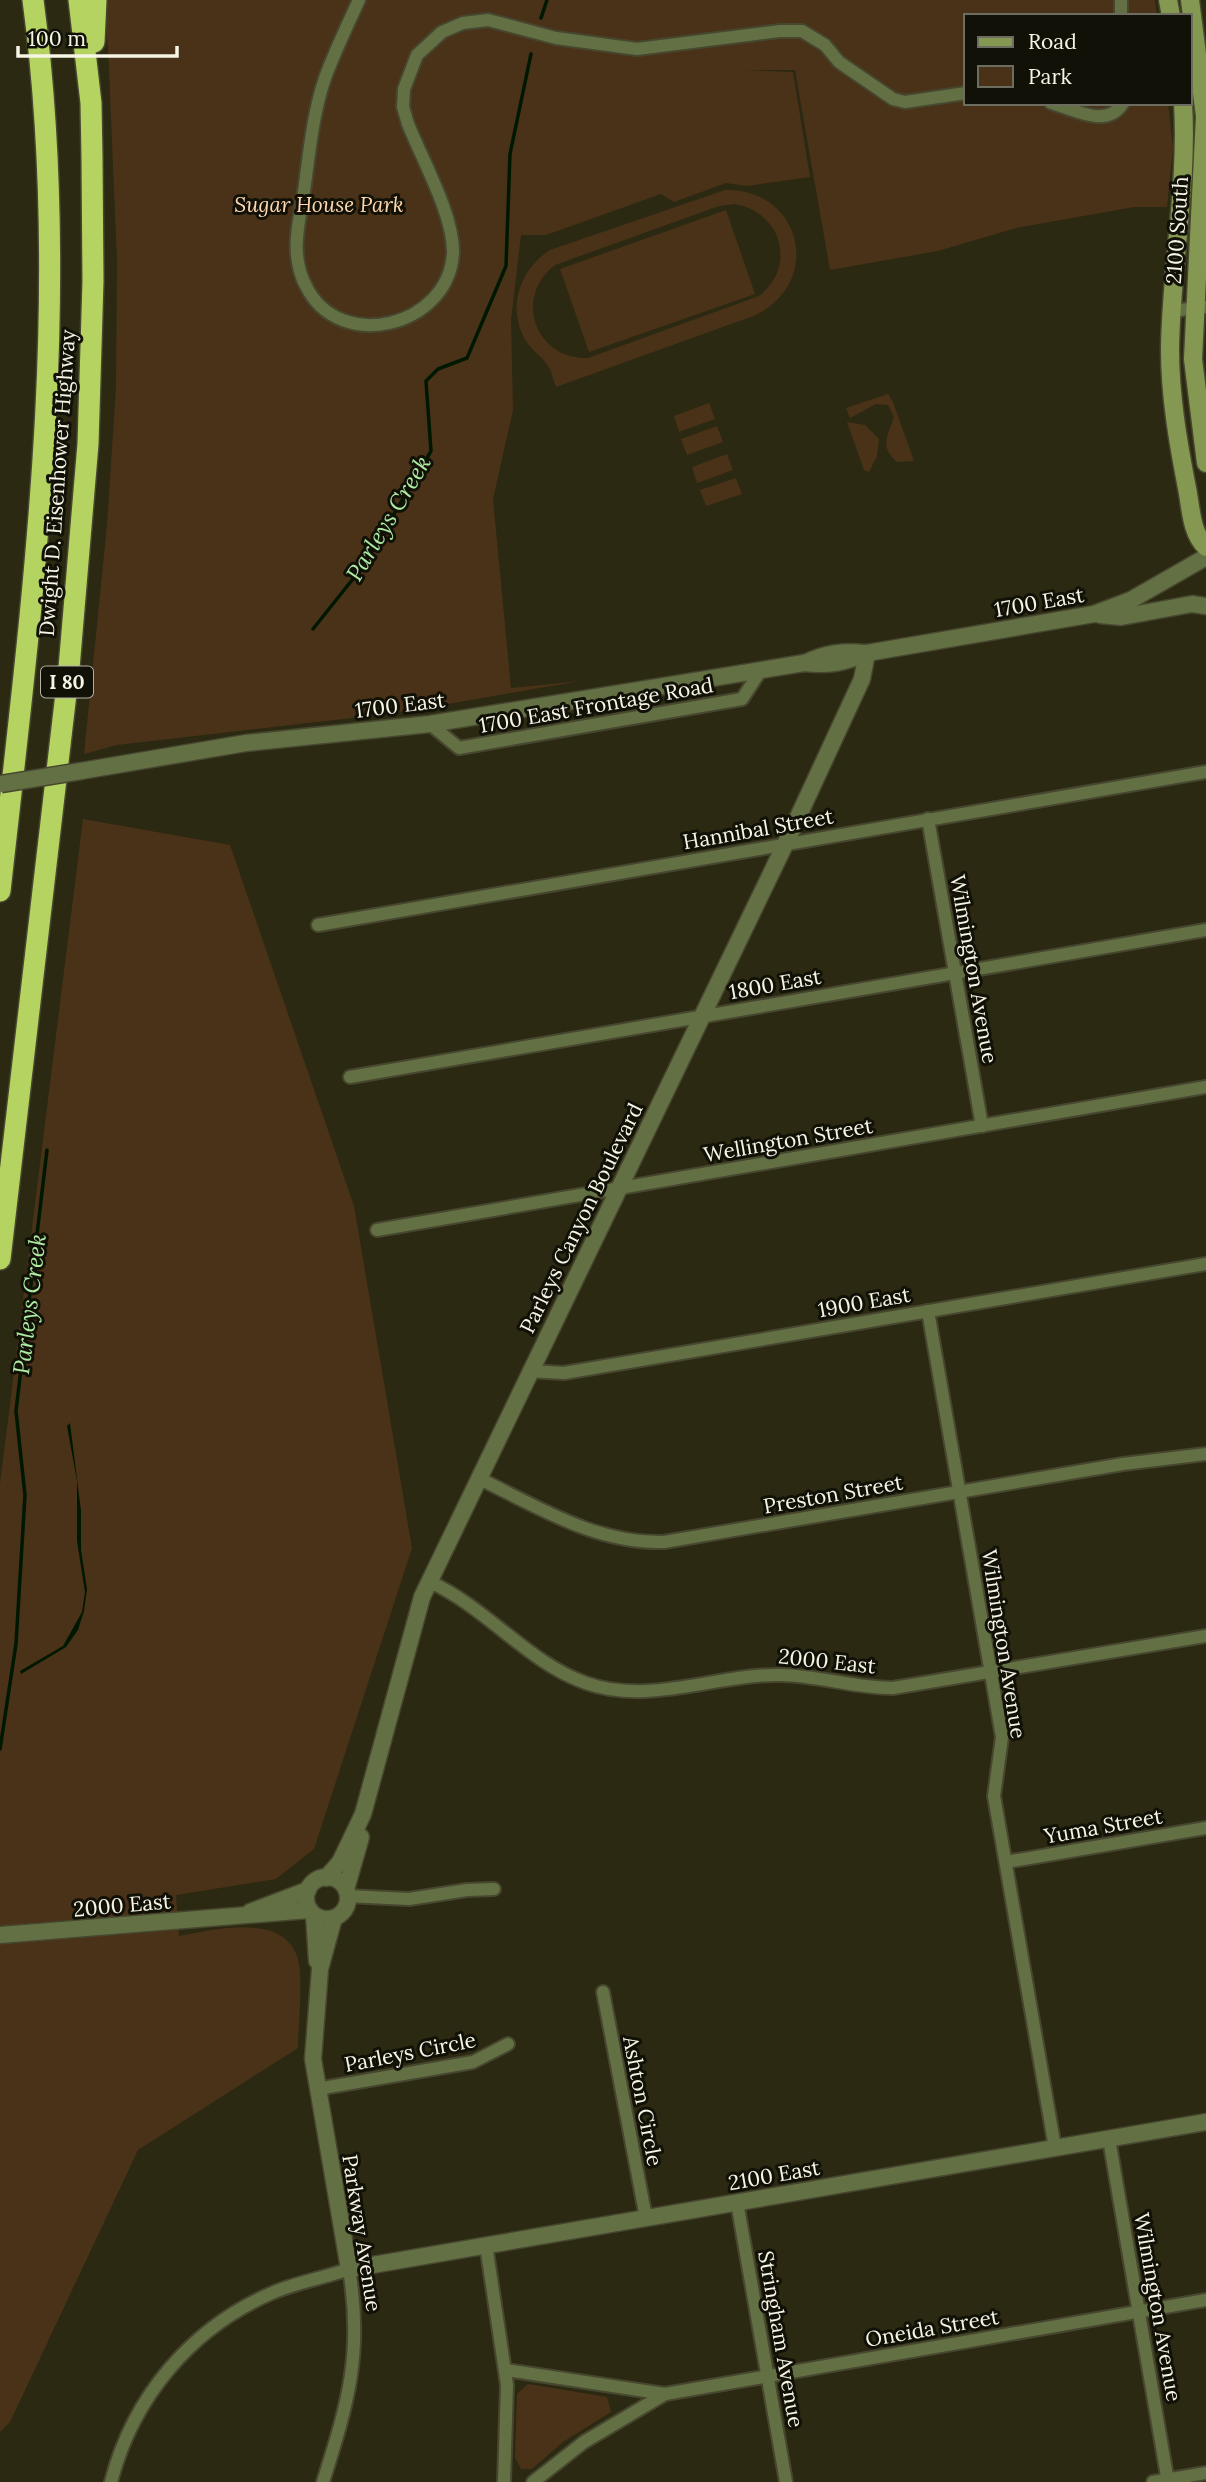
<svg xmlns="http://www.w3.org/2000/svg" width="1206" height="2482" viewBox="0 0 1206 2482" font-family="Lora,serif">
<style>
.green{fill:#4a3219;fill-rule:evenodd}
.water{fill:#001800}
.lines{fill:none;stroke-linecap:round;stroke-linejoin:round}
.stream{stroke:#001800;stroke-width:3.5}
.minor-casing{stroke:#47462f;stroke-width:16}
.tertiary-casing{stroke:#47462f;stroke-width:19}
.secondary-casing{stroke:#47462f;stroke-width:21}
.motorway-casing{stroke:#47462f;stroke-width:24}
.minor{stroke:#637044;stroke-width:12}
.tertiary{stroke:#637044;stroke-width:16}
.secondary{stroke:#849851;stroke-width:18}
.motorway{stroke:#b5d360;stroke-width:21}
.tertiary-bridge-casing{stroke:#47462f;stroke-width:19;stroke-linecap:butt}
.tertiary-bridge{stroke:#637044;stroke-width:16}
.labels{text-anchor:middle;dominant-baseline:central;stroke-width:6;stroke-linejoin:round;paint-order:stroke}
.shield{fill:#121107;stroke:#b2b1a3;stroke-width:2}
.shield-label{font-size:19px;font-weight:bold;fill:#f6f5e6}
.park-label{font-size:21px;font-style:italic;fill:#ffd6ae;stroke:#121107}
.street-label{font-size:21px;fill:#f6f5e6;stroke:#121107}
.water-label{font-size:23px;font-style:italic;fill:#aeeba3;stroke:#121107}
</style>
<rect width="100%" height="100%" fill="#2b2911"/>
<g class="green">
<polygon points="102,0 1155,0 1157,16 966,16 966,103 1168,103 1173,147 1167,207 1134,207 1016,228 938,251 830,270 795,70 744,70 793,72 810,177 747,186 726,183 674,202 661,194 546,235 521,235 511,320 513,410 493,499 511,688 581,681 395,713 117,745 84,754 107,525 116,387 117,260 108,47"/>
<path d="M725 190C801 188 824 281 756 315L556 387C553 380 552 372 548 366 543 357 532 351 526 341 506 309 520 269 550 250ZM735 204C782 212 797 267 759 296L588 358C535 360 513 297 555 265L719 206Z"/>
<polygon points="726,210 755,294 589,352 560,269"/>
<path d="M888 394 893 402 914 461 897 462C879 446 888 436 894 417L888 405 876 404 850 418 846 408Z"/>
<polygon points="709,403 715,419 679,432 674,416"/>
<polygon points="847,422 865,425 879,439 877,456 869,472 864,470"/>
<polygon points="717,426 723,442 687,455 681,439"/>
<polygon points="727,454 733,470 697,483 692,467"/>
<polygon points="736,478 742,494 706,506 700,490"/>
<path d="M83 819 230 845 354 1206 412 1548 314 1849 276 1879 176 1895 179 1936C212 1930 282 1912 297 1956 304 1974 298 2027 298 2048L138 2150 10 2422 0 2432V1484Z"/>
<polygon points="528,2384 607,2397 611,2412 563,2442 532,2469 521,2469 515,2457 517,2394"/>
</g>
<polygon class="water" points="70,1423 81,1511 81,1550 87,1589 84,1611 78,1630 66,1647 21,1674 20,1671 63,1646 82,1612 85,1592 77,1541 77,1481 67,1426"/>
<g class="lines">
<g class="stream">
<polyline points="541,18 547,0"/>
<polyline points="313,629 364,565 431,451 426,381 438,369 467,358 506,266 510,154 531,54"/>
<polyline points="0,1749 16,1644 25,1495 16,1411 47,1150"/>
</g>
<g class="minor-casing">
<g id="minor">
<path d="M359 0C347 26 335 51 325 78 312 116 309 158 303 198 300 216 295 236 297 255 298 265 301 277 306 286 339 354 449 327 453 253 454 216 422 159 408 124L403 107 404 89 417 55 442 32 463 23 488 20 556 38 637 49 780 31H802L825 45 839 62 893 99 905 102 966 93"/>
<polyline points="1121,0 1121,16"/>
<path d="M1051 103C1076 110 1107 129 1123 103"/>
<polyline points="1172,311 1206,307"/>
<polyline points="430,724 459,748 742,699 761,670"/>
<polyline points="928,819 982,1126"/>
<polyline points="318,925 1206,772"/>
<polyline points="350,1077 1206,930"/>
<polyline points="377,1230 1206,1087"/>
<polyline points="928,1311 1002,1737 994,1796 1055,2148"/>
<polyline points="529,1371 564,1373 1206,1264"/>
<path d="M478 1478C538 1507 596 1544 664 1542L1123 1464 1206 1454"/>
<path d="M430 1582C486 1607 528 1663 586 1683 649 1706 720 1673 782 1675 820 1676 855 1688 893 1688L1206 1636"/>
<polyline points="1006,1862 1206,1828"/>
<polyline points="347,1896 409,1899 467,1890 494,1889"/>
<polyline points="603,1992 646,2218"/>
<polyline points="317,2089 473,2062 508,2044"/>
<polyline points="1109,2139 1168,2482"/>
<polyline points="737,2202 786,2482"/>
<polyline points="486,2245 507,2385 504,2482"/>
<polyline points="506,2370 665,2394 1206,2300"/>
<path d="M111 2482C133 2397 191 2328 272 2293 297 2282 324 2278 349 2269 363 2353 348 2403 323 2482"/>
<polyline points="533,2482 584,2442 665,2394"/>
<polyline points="1153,2482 1206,2473"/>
</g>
</g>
<g class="tertiary-casing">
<g id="tertiary">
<polyline points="1100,615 1121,617 1192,604 1206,606"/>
<path d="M805 663C826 653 842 651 865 653"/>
<path d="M81 771 246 743 430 724 804 663C829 666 844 663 867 653L1094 614 1131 600 1206 557"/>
<circle cx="327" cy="1898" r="21"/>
<polyline points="326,1878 340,1862 363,1814 422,1597 793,828 862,679 867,653"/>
<polyline points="346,1889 361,1837"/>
<polyline points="250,1912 308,1890"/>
<polyline points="314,1915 317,1961"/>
<polyline points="334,1918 320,1969 313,2059 349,2269 1206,2122"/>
<polyline points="0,1935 309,1910"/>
</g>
</g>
<g class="secondary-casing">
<g id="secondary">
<polyline points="1168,0 1171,16"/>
<polyline points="1190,0 1205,116 1193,359 1206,463"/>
<path d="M1183 103C1188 185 1171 267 1170 349 1170 396 1178 442 1187 488 1191 508 1191 533 1206 547"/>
</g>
</g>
<g class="motorway-casing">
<g id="motorway">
<polyline points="94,42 96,0"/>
<path d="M0 891C33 595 73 297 33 0"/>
<polyline points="0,1259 69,668 88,444 93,281 92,158 91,103 79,0"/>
</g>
</g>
<use href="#minor" class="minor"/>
<use href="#tertiary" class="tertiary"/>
<use href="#secondary" class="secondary"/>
<use href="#motorway" class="motorway"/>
<g class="tertiary-bridge-casing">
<polyline id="tertiary-bridge" points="1,784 81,771"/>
</g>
<use href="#tertiary-bridge" class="tertiary-bridge"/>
</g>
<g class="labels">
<rect class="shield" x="41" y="666.5" width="52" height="31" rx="5"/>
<g class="shield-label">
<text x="67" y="682">I 80</text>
</g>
<g class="park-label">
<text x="319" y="204">Sugar House Park</text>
</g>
<g class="street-label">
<text transform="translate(1177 230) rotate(-86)">2100 South</text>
<text transform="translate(57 483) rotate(-86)">Dwight D. Eisenhower Highway</text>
<text transform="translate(1039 602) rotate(-10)">1700 East</text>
<text transform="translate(400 705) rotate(-7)">1700 East</text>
<text transform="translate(596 705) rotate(-10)">1700 East Frontage Road</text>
<text transform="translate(758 829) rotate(-10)">Hannibal Street</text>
<text transform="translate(974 969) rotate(80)">Wilmington Avenue</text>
<text transform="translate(775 984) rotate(-10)">1800 East</text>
<text transform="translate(788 1140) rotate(-10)">Wellington Street</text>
<text transform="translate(581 1218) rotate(-64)">Parleys Canyon Boulevard</text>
<text transform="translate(864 1302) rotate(-10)">1900 East</text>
<text transform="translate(833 1494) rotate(-10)">Preston Street</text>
<text transform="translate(1004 1644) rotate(81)">Wilmington Avenue</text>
<text transform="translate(827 1661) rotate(6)">2000 East</text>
<text transform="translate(1103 1826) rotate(-10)">Yuma Street</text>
<text transform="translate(122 1905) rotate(-5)">2000 East</text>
<text transform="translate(410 2052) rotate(-11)">Parleys Circle</text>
<text transform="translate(643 2101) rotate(79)">Ashton Circle</text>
<text transform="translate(774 2175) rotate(-10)">2100 East</text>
<text transform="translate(362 2233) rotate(81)">Parkway Avenue</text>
<text transform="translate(1158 2307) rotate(80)">Wilmington Avenue</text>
<text transform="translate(932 2328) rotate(-10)">Oneida Street</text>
<text transform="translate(781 2339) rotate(80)">Stringham Avenue</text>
</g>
<g class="water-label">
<text transform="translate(388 518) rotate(-59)">Parleys Creek</text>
<text transform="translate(29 1304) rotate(-83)">Parleys Creek</text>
</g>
</g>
<rect x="964" y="14" width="228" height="91" fill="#121107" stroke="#6d6c60" stroke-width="2"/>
<rect x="978" y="37" width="35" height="10" fill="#849851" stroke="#6d6c60" stroke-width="2"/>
<text x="1028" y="49" font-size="21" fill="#f6f5e6">Road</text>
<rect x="978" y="66" width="35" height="21" fill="#4a3219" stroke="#6d6c60" stroke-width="2"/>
<text x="1028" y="84" font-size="21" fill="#f6f5e6">Park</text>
<path d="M18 46v10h159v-10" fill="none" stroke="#f6f5e6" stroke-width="3.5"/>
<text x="28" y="46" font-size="21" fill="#f6f5e6" stroke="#121107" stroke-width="5" paint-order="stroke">100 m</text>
</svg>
